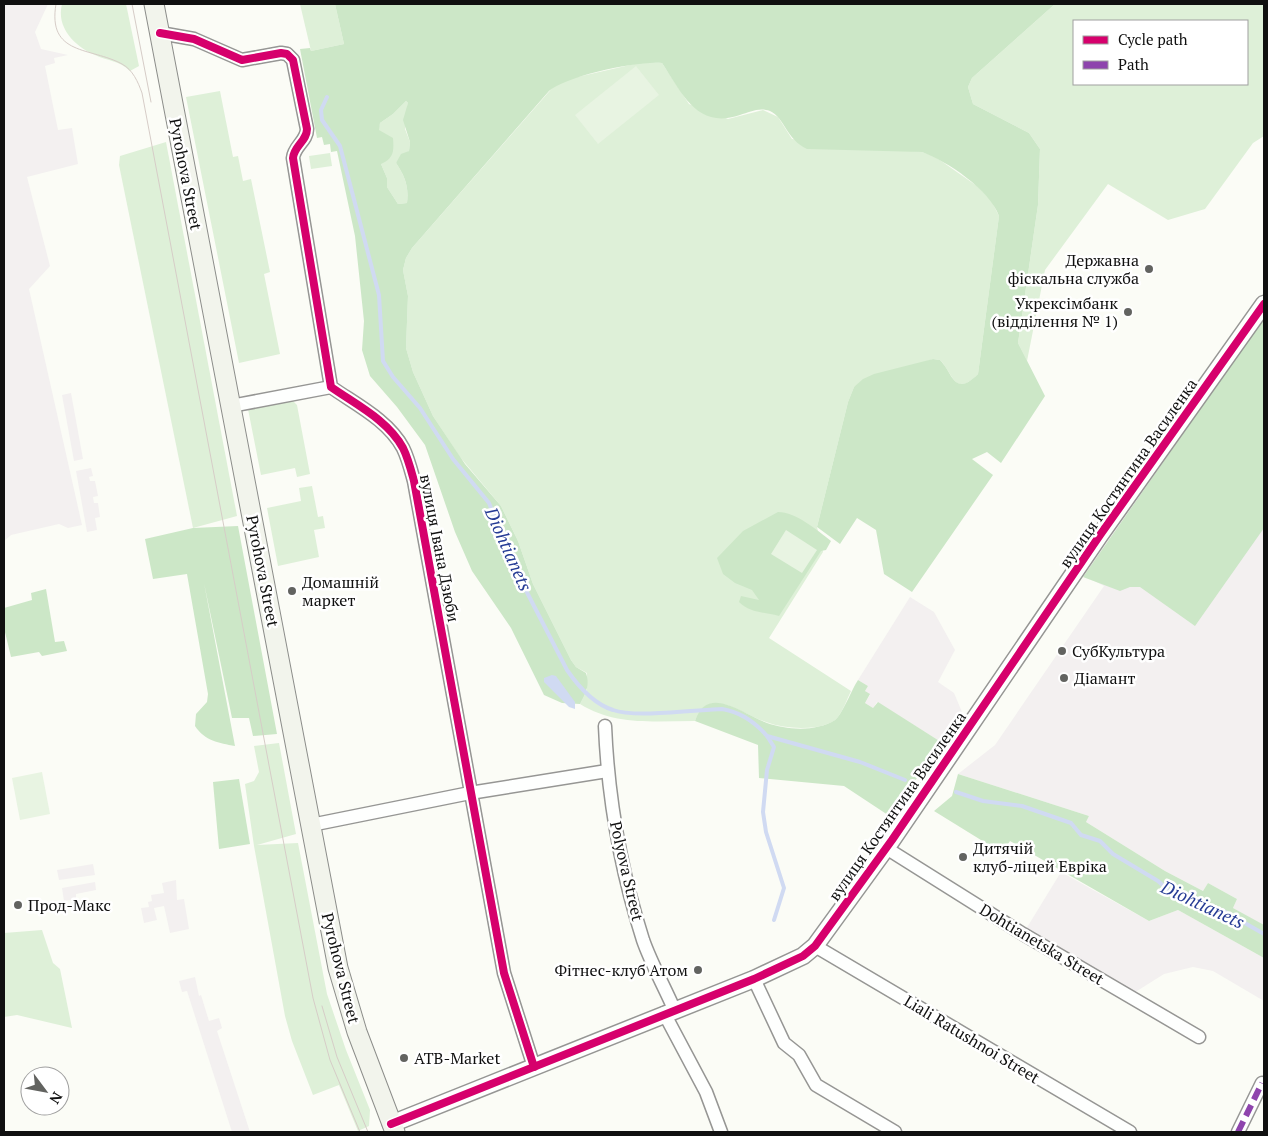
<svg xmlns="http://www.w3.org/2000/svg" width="1268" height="1136" viewBox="0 0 1268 1136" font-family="'PT Serif',serif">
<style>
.industrial{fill:#f3f0f0}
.green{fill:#def0d8;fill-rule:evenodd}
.forest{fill:#cce7c7;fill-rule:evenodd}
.pitch{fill:#e8f4e2}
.water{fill:#d0daf2}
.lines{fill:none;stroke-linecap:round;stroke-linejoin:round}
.stream{stroke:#d0daf2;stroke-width:4}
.minor-casing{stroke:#969694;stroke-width:15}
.tertiary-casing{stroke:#969694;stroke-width:19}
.secondary-casing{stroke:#8c8d8a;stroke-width:21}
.minor{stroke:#fefffe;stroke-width:12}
.tertiary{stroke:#fefffe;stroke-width:16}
.secondary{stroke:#f2f4ec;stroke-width:19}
.tram{stroke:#d6ccc7;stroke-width:1}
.quiet{stroke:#8e44ad;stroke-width:6;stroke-dasharray:12 6;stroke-linecap:butt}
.cycleway-casing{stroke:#fff;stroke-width:11}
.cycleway{stroke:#d6006c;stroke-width:8}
.poi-dot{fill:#626360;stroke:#fff;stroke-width:2}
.labels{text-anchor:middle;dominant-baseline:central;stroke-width:5;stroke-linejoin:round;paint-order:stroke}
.street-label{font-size:16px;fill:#101010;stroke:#fff}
.poi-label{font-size:16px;fill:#101010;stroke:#fff;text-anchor:start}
.water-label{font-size:18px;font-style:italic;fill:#263c95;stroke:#fff}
</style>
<rect width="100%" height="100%" fill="#fbfcf6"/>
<g class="industrial">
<polygon points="4,4 48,4 35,32 41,49 68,55 54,58 55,63 45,66 58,130 72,128 78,164 27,177 50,266 29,289 82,525 68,528 59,524 11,535 4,541"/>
<polygon points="1264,304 1264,926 1233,908 1237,899 1208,883 1203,891 1165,871 1086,822 1089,816 958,774 995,745 1104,586 1075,571"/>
<polygon points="71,393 83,459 74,461 62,395"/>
<polygon points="91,468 93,476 89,477 90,481 95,481 98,496 93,497 94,503 98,503 100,517 95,518 97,530 87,532 76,471"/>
<polygon points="910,597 934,612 955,650 938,682 954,693 962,712 941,742 877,702 873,708 865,703 870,695 865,691 868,686 858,680"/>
<polygon points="93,864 95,875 59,880 57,870"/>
<polygon points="1061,872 1149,921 1178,910 1264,958 1264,1001 1213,971 1193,967 1164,974 1129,996 1023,934"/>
<polygon points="176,880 177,900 184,899 189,929 170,933 164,906 154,908 157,920 144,923 141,908 149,907 148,902 152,901 151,895 164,893 162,883"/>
<polygon points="95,882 96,890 76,894 76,899 64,901 62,888"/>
<polygon points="195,977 199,996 201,995 209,1021 219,1018 222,1028 217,1031 250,1132 232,1132 187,991 182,992 179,981"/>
</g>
<g class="green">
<path d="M62 4H126L139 66 130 71C119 60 107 61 95 55 74 46 56 27 62 4Z"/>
<polygon points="300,4 335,4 344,44 311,51"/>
<path d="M1055 4H1264V136L1253 143 1205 209 1168 220 1108 184 1045 270 1027 361 1018 343 1038 205 1040 149 1029 133 973 104 968 87 972 78ZM1074 21H1247V84H1074Z"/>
<path d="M643 62 662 63 689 104 728 119 763 110 778 117 792 139 922 152 934 156 977 186 991 200 999 216 978 374C954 398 954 374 940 360L933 359 854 387 848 402 817 527 823 552 769 638 851 691C847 699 843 711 837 718 833 723 822 726 816 727 800 729 782 728 766 722 744 715 707 684 695 721 655 721 615 726 580 704L587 690V673L576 667 571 660 533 584 518 541 501 506 460 457 433 416 413 372 406 348 408 296 403 270 406 258 412 248 554 86 573 78Z"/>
<polygon points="220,91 233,157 238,156 243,181 251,179 270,272 264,274 280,354 239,363 186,97"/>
<path d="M406 101 408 103 405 129 410 142 409 151 396 163C405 176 409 187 407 203L398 204 387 187V178L381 164 384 134 378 130 380 123 393 114Z"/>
<polygon points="166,142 237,516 193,528 119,165 120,156"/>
<polygon points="330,153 332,166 311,169 309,156"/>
<polygon points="288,396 297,405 310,474 297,477 295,468 261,475 247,404"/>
<polygon points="312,486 318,517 323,516 325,528 314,530 319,557 278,566 267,508 301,501 299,488"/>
<polygon points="279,743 296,834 257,845 298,843 327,994 346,1050 370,1110 369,1126 358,1131 339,1085 313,1095 292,1041 285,1016 254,846 245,784 254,781 259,772 254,746"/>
<polygon points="42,930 53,963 60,969 72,1028 17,1015 4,1017 4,933"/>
</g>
<g class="forest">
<path d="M335 4H1055L972 78 968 87 973 104 1029 133 1040 149 1038 205 1018 343 1045 396 1001 463 987 452 972 459 993 475 912 592 884 574 876 530 857 518 840 544 817 527 848 402 854 387 863 379 874 374 933 359 940 360C953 373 954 398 978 374L999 216C990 190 947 161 922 152L807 149C786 139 785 118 770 111 759 107 750 112 740 115 697 130 682 93 662 63 640 60 565 76 549 91L412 248 406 258 403 270 408 296 406 348 413 372 433 416 465 464 501 506 518 541 533 584 571 660 576 667 586 673C590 685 586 693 580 704L562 703 544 695 511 628 472 571 455 532 425 445 397 407 370 376 362 350 364 321 355 236 337 151 331 152 330 144 324 145 322 137 317 138 300 49 310 48 311 51 344 44ZM406 101 408 103 403 120 410 142 409 151 401 154 396 163C405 176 409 187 407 203L398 204 387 187V178L381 164C394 158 394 151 393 138L379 130 380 123 393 114Z"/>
<polygon points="1264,318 1264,528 1195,626 1140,587 1130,587 1120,591 1083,577"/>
<path d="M778 512C796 512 817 530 831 541L826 550 821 551 779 616C764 612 750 613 739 602L741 596 759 600 752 590 735 583 723 574 717 558 743 531Z"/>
<path d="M238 526 277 734 253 736 249 718H232L204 583 235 746C219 743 205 741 195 726L196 714 207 702 208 694 187 574 153 579 145 539 193 528Z"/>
<polygon points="46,589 55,642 64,641 67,651 42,656 39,652 11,657 4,628 4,608 32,600 31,593"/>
<path d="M858 680 868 686 865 691 870 694 865 703 873 708 878 702 941 742 891 817 844 786 759 778 758 745 695 721C707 683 744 715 767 723 787 730 816 732 835 720 842 715 852 689 858 680Z"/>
<polygon points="958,774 1089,816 1086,822 1165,871 1203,891 1208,883 1237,899 1233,908 1264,925 1264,958 1178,910 1149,921 1010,841 1002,853 934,811 952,796"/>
<polygon points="239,779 250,844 219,849 213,782"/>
</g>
<g class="pitch">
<polygon points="636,66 659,95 598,144 575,115"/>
<polygon points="786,530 817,550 802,573 771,554"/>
<polygon points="42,772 50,814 20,820 12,778"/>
</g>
<polygon class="water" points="552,675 556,676 575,702 575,709 569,707 544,682 544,678"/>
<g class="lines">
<g class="stream">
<path d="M327 97 321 110 322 120 340 146 379 295 383 361 393 377 420 408 453 459 489 503 518 575 567 670C578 686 594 704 613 710 634 718 697 710 722 709 740 712 755 722 767 736L860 762 905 780"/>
<polyline points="767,736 774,747 767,770 763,812 766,832 784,888 774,920"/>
<polyline points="956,792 983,801 1022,806 1071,823 1081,835 1100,841 1113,854 1158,881 1168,890 1206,909 1222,910 1264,934"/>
</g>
<g class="minor-casing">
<g id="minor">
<path d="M160 33 194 39 242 60 281 53 287 54 293 60 307 129C307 141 294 146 293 158L331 387C355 404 388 420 403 448 408 458 411 470 414 481L504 973 534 1067"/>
<polyline points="231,406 331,387"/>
<path d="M605 726C608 797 621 871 643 940 651 963 664 986 674 1009"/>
<polyline points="311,825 470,793 607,771"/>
<polyline points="886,848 1023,934 1199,1037"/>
<polyline points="815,946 1130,1132"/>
<polyline points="754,979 784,1043 799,1055 816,1085 895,1132"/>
<polyline points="664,1013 706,1092 721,1132"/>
<polyline points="1238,1132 1262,1083"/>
</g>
</g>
<g class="tertiary-casing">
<polyline id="tertiary" points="391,1124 754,979 803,956 815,946 892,840 1100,535 1264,304"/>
</g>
<g class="secondary-casing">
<polyline id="secondary" points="154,4 338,968 357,1032 395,1132"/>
</g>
<use href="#minor" class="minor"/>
<use href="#tertiary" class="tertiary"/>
<use href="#secondary" class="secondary"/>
<g class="tram">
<path d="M56 4C47 56 91 47 122 64 133 70 138 82 142 93L313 998 330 1060 360 1132"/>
<polyline points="132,4 151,102"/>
<polyline points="322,1006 337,1057 368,1132"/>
</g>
<polyline class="quiet" points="1238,1132 1262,1083"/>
<g class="cycleway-casing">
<g id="cycleway">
<path d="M160 33 194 39 242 60 281 53 287 54 293 60 307 129C307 141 294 146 293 158L331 387C355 404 388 420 403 448 408 458 411 470 414 481L504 973 534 1067"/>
<polyline points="391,1124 754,979 803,956 815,946 892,840 1100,535 1264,304"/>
</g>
</g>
<use href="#cycleway" class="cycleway"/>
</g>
<g class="poi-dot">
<circle cx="1149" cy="269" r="5"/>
<circle cx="1128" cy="312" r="5"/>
<circle cx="292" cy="591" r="5"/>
<circle cx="1062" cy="651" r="5"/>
<circle cx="1064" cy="678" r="5"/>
<circle cx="963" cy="857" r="5"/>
<circle cx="18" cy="905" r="5"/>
<circle cx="698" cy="970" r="5"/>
<circle cx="404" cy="1058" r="5"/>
</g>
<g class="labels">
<g class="street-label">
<text transform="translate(186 174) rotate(79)">Pyrohova Street</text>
<text transform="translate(1128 473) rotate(-55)">вулиця Костянтина Василенка</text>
<text transform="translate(440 548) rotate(79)">вулиця Івана Дзюби</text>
<text transform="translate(263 571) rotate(79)">Pyrohova Street</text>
<text transform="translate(897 806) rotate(-55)">вулиця Костянтина Василенка</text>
<text transform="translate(627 871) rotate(77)">Polyova Street</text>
<text transform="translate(1042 944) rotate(31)">Dohtianetska Street</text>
<text transform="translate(341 968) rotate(76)">Pyrohova Street</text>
<text transform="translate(972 1039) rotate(31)">Liali Ratushnoi Street</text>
</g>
<g class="poi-label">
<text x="1139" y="260" text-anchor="end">Державна<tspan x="1139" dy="18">фіскальна служба</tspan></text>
<text x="1118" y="303" text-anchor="end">Укрексімбанк<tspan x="1118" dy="18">(відділення № 1)</tspan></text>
<text x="302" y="582">Домашній<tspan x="302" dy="18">маркет</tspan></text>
<text x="1072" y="651">СубКультура</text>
<text x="1074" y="678">Діамант</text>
<text x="973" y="848">Дитячій<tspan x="973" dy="18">клуб-ліцей Евріка</tspan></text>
<text x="28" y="905">Прод-Макс</text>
<text x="688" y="970" text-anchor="end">Фітнес-клуб Атом</text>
<text x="414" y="1058">ATB-Market</text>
</g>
<g class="water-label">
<text transform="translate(509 549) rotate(66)">Diohtianets</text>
<text transform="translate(1203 904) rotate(25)">Diohtianets</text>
</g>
</g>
<rect width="1268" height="1136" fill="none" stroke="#101010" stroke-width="10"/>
<rect x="1073" y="20" width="175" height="65" fill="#ffffff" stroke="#9f9f9f"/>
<rect x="1083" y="36" width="25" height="8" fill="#d6006c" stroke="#9f9f9f"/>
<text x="1118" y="45" font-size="15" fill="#101010">Cycle path</text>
<rect x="1083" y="61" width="25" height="8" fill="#8e44ad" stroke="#9f9f9f"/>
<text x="1118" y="70" font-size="15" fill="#101010">Path</text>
<g transform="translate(45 1091) rotate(122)"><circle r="24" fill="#ffffff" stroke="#9f9f9f"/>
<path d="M0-4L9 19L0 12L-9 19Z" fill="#626360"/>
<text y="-8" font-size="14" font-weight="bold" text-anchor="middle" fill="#101010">N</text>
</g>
</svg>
